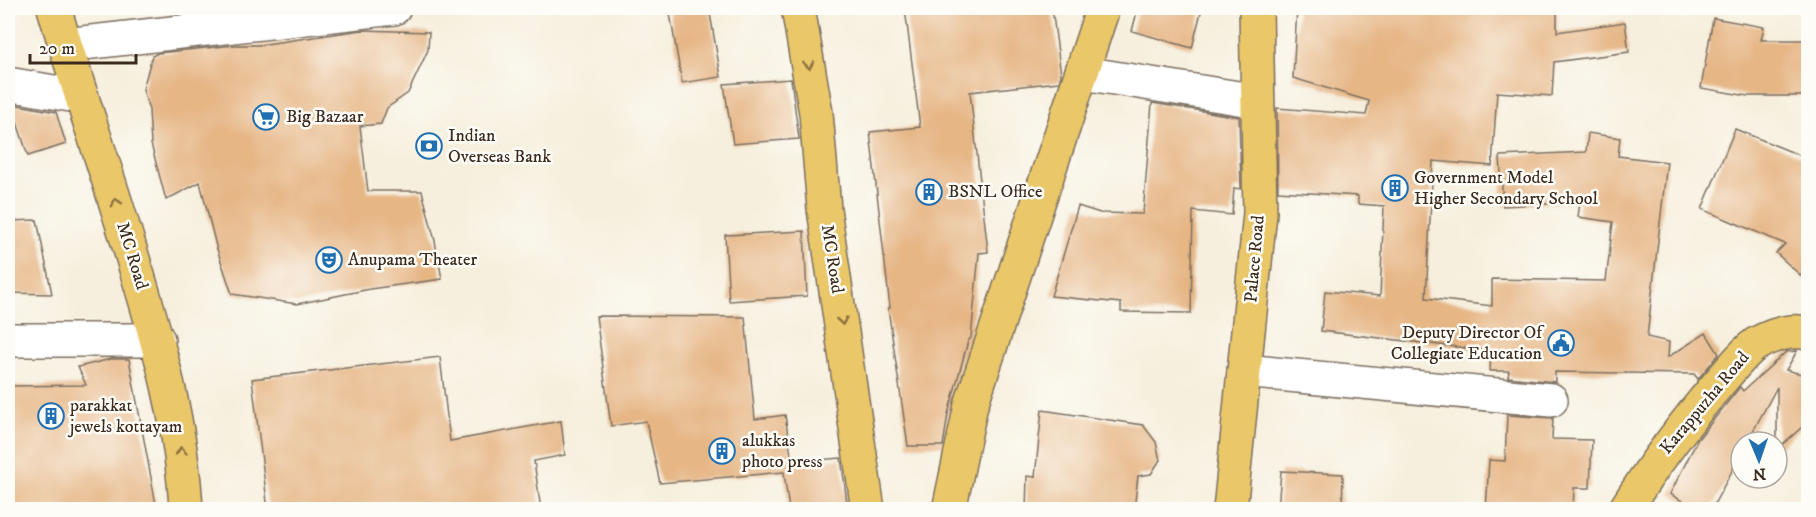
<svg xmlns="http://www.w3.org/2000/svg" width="1816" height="517" viewBox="0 0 1816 517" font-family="'IM FELL DW Pica',serif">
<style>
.building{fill:#e6b685}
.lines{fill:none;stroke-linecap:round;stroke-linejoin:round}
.minor-casing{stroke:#7c6f61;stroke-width:36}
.major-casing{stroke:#7c6f61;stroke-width:36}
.highway-casing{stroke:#7c6f61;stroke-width:36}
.minor{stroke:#fff;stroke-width:33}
.major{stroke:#eac769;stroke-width:33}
.highway{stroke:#eac769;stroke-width:33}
.oneway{stroke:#8a7140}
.labels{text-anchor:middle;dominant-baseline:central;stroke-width:5;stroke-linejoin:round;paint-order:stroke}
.poi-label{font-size:18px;fill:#3b2a1e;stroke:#fdfcf7;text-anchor:start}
.street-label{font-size:18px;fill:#3b2a1e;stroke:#fdfcf7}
</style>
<rect width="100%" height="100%" fill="#fdfcf7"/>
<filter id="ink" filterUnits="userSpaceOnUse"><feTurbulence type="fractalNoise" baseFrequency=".0167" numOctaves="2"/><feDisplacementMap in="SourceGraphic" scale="12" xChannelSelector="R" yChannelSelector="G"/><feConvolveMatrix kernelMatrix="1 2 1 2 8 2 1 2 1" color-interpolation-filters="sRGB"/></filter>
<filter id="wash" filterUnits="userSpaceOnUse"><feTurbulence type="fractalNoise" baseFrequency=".008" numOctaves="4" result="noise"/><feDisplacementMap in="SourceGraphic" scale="24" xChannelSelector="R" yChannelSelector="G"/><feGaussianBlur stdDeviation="1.35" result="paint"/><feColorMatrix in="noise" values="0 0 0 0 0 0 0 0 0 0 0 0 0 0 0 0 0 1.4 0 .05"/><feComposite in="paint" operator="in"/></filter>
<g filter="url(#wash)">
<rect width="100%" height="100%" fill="#f6efdd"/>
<g id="blocks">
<g class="building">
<polygon points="669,8 709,8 721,77 682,83"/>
<polygon points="905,8 1052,8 1061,75 1059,82 970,92 988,252 979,253 971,338 968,341 948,414 943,446 908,446 888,308 890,308 870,132 920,127"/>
<polygon points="1138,8 1202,8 1192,48 1132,31"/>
<polygon points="1297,8 1557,8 1557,32 1625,22 1629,52 1554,62 1552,96 1497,92 1492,166 1433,161 1426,298 1492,306 1492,279 1606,281 1613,222 1578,217 1580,202 1503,206 1500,156 1586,152 1588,133 1620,138 1618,156 1667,162 1647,337 1669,342 1668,357 1706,333 1719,354 1698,379 1694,374 1555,372 1555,382 1508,377 1509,371 1490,371 1491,351 1321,331 1325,291 1380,296 1384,206 1358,204 1358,196 1278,191 1277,108 1366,115 1369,101 1293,78"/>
<polygon points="1713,18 1764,27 1761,40 1809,40 1809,96 1748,96 1701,88"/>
<polygon points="362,30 429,32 428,50 408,93 387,108 381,124 360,126 368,191 422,191 435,241 442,279 370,289 297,304 232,294 216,246 200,182 166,200 151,144 149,110 143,89 152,56 158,53 235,45 259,45"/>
<polygon points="791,79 799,139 733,144 724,84"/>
<polygon points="1152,103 1239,117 1241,189 1234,188 1232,215 1193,211 1191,313 1121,312 1121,303 1051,296 1078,206 1100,213 1143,214"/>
<polygon points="18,105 56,112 66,144 28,156 12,107"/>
<polygon points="1735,129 1809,159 1809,283 1776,253 1785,244 1702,209"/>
<polygon points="37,220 52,294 8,293 8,221"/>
<polygon points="804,231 807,296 729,301 725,235"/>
<polygon points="596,316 745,317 755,419 785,415 792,462 841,458 848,510 789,510 784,472 660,483 646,421 611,426"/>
<polygon points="1797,351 1786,370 1809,376 1809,421 1777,449 1777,387 1747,442 1741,442 1741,454 1711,510 1698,510 1670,494 1698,439 1740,387 1743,391 1786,352"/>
<polygon points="440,357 450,441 561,421 565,455 534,461 541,510 268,510 252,379"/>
<polygon points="111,359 129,359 157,510 8,510 8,386 86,385 78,367"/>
<polygon points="1042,410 1143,425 1156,442 1160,460 1151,474 1138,476 1134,510 1026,510 1027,476 1035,477"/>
<polygon points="1507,415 1553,418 1552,439 1592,440 1590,488 1574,488 1573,510 1486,510 1489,460 1505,461"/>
<polygon points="1281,471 1343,474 1342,510 1278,510"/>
</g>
</g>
</g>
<g filter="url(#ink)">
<use href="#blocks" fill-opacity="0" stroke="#7c6f61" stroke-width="1.5"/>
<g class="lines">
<g class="minor-casing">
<g id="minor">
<polyline points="65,45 394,8"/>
<polyline points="1083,73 1257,101"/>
<polyline points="8,84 82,97"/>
<polyline points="8,340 158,340"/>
<polyline points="1244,371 1551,400"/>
</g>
</g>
<g class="major-casing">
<g id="major">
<polyline points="949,510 971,405 1103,8"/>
<polyline points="1230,510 1260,213 1256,8"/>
<path d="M1625 510C1654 463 1688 419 1724 377 1734 366 1744 352 1756 344 1772 335 1791 329 1808 333"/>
</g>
</g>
<g class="highway-casing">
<g id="highway">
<path d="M54 8C80 95 110 181 136 269 160 348 182 427 186 510"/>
<polyline points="798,8 816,113 824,209 868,510"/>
</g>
</g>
<use href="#minor" class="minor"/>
<use href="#major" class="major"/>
<use href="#highway" class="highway"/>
</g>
<defs><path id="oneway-chevron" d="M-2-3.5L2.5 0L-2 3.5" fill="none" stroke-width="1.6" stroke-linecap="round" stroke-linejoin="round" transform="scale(1.5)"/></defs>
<g class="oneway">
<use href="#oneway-chevron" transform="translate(809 65) rotate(81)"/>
<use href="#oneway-chevron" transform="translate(116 202) rotate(-107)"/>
<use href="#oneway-chevron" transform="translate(842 321) rotate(81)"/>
<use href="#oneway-chevron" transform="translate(181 451) rotate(-95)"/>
</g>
</g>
<defs>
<g id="supermarket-ring" transform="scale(1.35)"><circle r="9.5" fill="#fdfcf7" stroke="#1f6fb2" stroke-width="1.5"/><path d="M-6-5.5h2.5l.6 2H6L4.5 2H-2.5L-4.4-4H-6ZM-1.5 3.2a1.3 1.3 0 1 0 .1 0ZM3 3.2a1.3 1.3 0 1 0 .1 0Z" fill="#1f6fb2"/></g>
<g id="bank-ring" transform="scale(1.35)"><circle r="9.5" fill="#fdfcf7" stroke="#1f6fb2" stroke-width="1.5"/><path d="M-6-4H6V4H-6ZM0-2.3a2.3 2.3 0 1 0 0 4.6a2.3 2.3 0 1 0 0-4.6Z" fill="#1f6fb2"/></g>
<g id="building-ring" transform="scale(1.35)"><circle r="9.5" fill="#fdfcf7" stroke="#1f6fb2" stroke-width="1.5"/><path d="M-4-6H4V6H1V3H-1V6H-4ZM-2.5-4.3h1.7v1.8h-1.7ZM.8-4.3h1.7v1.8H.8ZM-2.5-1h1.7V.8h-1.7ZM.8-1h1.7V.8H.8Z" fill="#1f6fb2"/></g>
<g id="theatre-ring" transform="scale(1.35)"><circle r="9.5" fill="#fdfcf7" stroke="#1f6fb2" stroke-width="1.5"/><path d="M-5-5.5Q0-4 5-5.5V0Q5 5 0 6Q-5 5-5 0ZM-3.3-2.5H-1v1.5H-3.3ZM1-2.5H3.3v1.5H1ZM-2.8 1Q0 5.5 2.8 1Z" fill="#1f6fb2"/></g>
<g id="civic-ring" transform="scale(1.35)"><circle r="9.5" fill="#fdfcf7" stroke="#1f6fb2" stroke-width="1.5"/><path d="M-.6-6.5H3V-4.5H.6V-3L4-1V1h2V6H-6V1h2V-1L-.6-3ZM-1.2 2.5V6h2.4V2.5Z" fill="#1f6fb2"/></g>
</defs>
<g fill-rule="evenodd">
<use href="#supermarket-ring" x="266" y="117"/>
<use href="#bank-ring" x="429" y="146"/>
<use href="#building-ring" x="1395" y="188"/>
<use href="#building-ring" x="929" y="192"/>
<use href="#theatre-ring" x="329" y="260"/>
<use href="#civic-ring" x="1561" y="343"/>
<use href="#building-ring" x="51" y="416"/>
<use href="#building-ring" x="722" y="451"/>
</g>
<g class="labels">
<g class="poi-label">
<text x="286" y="117">Big Bazaar</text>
<text x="448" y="136">Indian<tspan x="448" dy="21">Overseas Bank</tspan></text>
<text x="1414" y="178">Government Model<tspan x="1414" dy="21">Higher Secondary School</tspan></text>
<text x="948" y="192">BSNL Office</text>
<text x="348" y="260">Anupama Theater</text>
<text x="1542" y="333" text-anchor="end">Deputy Director Of<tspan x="1542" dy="21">Collegiate Education</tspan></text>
<text x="70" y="406">parakkat<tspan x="70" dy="21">jewels kottayam</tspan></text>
<text x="742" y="441">alukkas<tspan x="742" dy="21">photo press</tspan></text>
</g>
<g class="street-label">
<text transform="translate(132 256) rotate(73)">MC Road</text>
<text transform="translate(832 259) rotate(81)">MC Road</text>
<text transform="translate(1255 259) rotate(-85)">Palace Road</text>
<text transform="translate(1705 403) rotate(-50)">Karappuzha Road</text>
</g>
</g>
<rect width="1816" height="517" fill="none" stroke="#fdfcf7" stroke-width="30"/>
<g transform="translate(1759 460) rotate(178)"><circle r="28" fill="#fdfcf7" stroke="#afa8a0" stroke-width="1.5"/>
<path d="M0-4.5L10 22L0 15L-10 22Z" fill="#1f6fb2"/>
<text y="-9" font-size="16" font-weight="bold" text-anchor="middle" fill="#3b2a1e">N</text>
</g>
<path d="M30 54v9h106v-9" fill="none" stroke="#3b2a1e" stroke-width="3"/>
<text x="39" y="54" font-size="18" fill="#3b2a1e" stroke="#fdfcf7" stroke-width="4.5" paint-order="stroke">20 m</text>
</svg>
